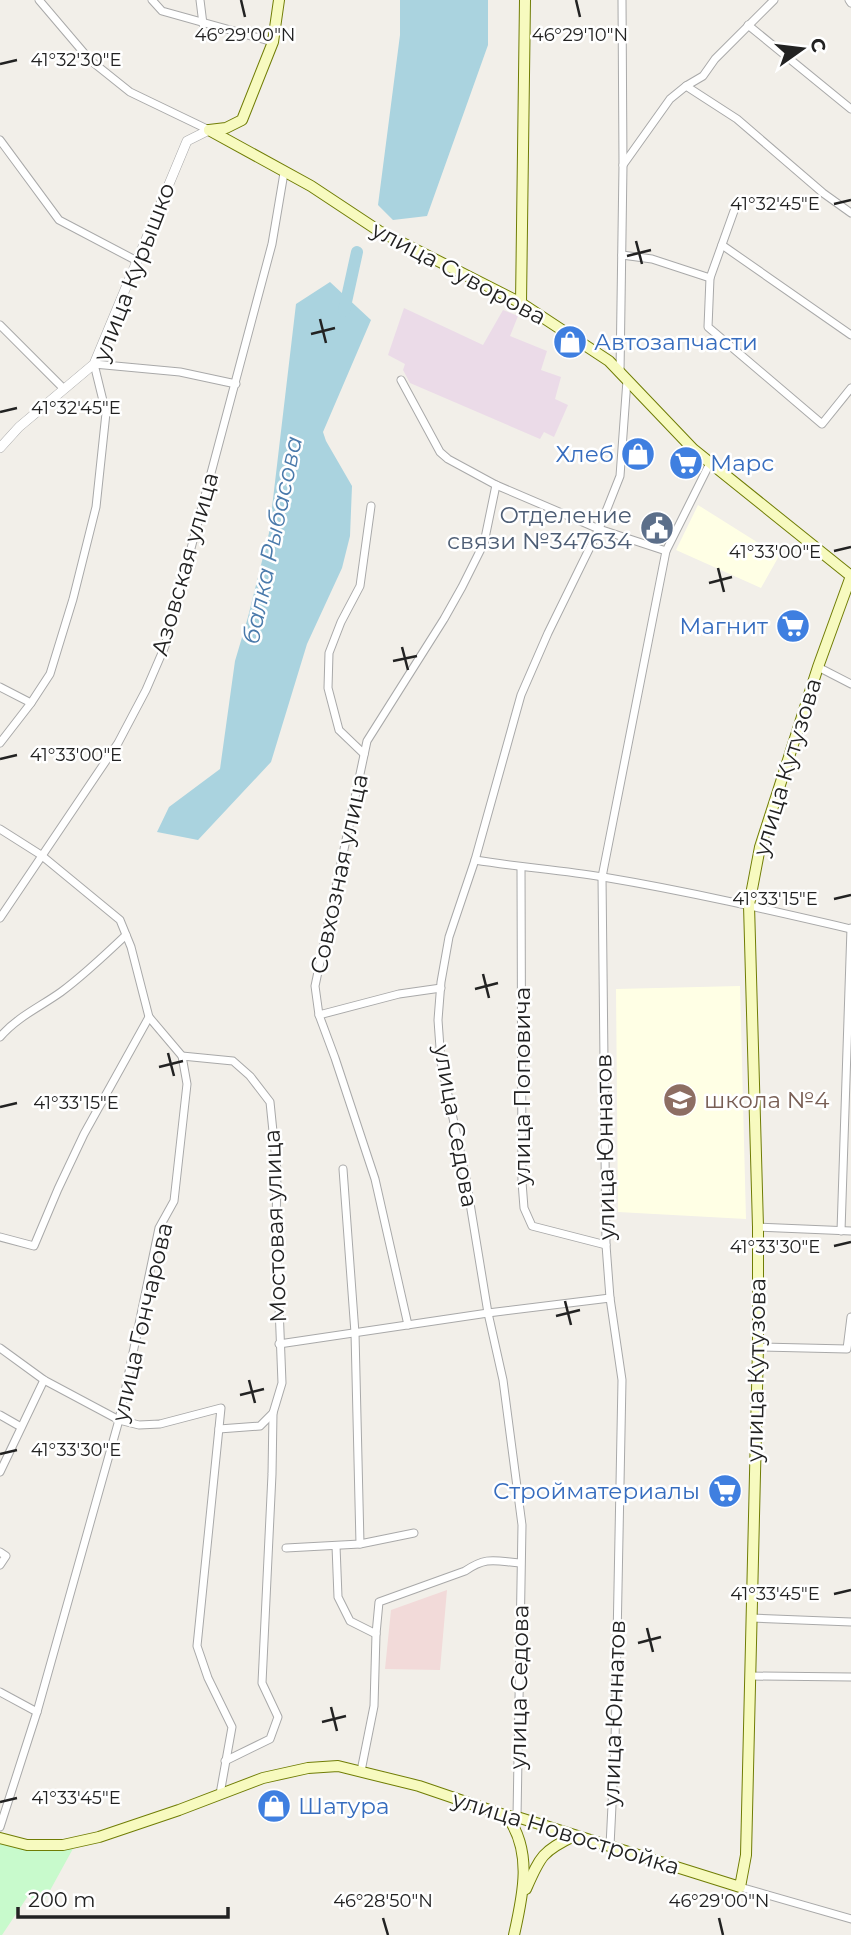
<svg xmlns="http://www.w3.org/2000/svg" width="851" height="1935" viewBox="0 0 851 1935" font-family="Montserrat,sans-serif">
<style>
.commercial{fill:#f2dad9}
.industrial{fill:#ebdbe8}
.education{fill:#ffffe5}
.park{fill:#c8facc}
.water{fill:#aad3df}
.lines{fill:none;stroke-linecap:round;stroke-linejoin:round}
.river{stroke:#aad3df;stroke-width:12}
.minor-casing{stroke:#a9a9a9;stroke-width:9}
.tertiary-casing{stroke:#a9a9a9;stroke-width:10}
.secondary-casing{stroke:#707d05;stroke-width:12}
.minor{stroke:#fff;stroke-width:7}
.tertiary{stroke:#fff;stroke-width:9}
.secondary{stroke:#f7fabf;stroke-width:10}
.ticks{fill:none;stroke:#222;stroke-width:2.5}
.labels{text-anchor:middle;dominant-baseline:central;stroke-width:5;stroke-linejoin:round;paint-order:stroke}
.street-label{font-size:23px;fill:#222;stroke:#fff}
.shop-label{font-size:23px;fill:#366cbe;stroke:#fff;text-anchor:start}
.service-label{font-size:23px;fill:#4e5e75;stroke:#fff;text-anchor:end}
.education-label{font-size:23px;fill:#785e54;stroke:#fff;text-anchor:start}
.water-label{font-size:24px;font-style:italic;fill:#4a7aab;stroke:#fff}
.ticks-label{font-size:18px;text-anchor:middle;fill:#222;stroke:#fff;stroke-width:5;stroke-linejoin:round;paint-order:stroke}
</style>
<rect width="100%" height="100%" fill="#f2efe9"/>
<polygon class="commercial" points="447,1590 440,1670 385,1669 391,1610"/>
<polygon class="industrial" points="404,308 483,345 503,310 518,316 510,336 547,351 541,370 561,377 555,399 568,405 554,437 544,432 540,439 410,383 403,370 405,364 388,355"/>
<g class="education">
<polygon points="698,505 779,556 761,588 676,550"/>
<polygon points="740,986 746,1219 618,1212 616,989"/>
</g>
<polygon class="park" points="0,1842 75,1845 42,1905 28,1896 2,1935 0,1935"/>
<g class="water">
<polygon points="400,0 488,0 488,45 427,216 393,220 378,205 400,35"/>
<polygon points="330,282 371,320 323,432 326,441 352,486 350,536 342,568 307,644 271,762 198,840 157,832 169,807 220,769 235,661 248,617 269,533 296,304"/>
</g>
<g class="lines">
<polyline class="river" points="344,311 357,252"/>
<g class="minor-casing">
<g id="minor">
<polyline points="39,0 90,60 130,92 209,130"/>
<polyline points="152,0 162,11 273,42"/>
<polyline points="200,0 203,24"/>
<polyline points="849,0 851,3"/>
<polyline points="748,25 851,109"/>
<polyline points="686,86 737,119 823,193 851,213"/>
<polyline points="0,140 59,220 137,261"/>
<polyline points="623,165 670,99 686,86 703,76 715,59 774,0"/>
<polyline points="734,211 710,278 708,327 822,424 851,388"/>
<polyline points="722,245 851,335"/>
<polyline points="622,255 652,259 710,278"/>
<polyline points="0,325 64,389"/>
<polyline points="620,373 623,165 622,0"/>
<polyline points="401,380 440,452 448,459 496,485 599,529 666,551"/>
<polyline points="818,667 851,684"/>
<polyline points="0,687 31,703"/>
<polyline points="0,743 31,703 50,674 73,599 96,507 106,413 94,364 180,372 236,384"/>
<polyline points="364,754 339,730 328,688 329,653 341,622 360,586 371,506"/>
<polyline points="0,829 41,855 120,920 131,947 149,1017 182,1056 187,1084 174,1201 159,1228 119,1420 37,1712 0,1827"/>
<path d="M475 860C518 867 561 870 603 877 687 891 769 910 851 929"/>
<polyline points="521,867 522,1182 524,1208 532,1226 606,1245"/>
<polyline points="0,918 118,743 146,690 165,646 272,244 284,173"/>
<polyline points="319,1015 399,994 441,988"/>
<path d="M0 1037C17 1017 40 1007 61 992 84 975 105 955 126 935"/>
<polyline points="182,1056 233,1061 250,1076 270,1102 277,1171 276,1230 282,1383 273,1413 260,1426 219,1429"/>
<polyline points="343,1169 355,1333 360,1544"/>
<polyline points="758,1227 851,1231"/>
<polyline points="841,1231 851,928"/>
<polyline points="0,1237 34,1246 58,1189 84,1134 149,1017"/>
<polyline points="408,1325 375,1179 335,1058 319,1015 315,986 367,741 444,619 462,587 484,543 496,485"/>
<polyline points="279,1344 488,1313 610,1298"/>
<polyline points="758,1347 847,1349 851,1317"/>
<polyline points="0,1348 44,1380 119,1420 139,1425 160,1424 221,1408 197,1646 208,1678 232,1727 220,1794"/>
<polyline points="0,1415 21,1427"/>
<polyline points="0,1472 44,1380"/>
<polyline points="336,1546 338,1597 350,1621 376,1634"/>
<polyline points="286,1548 360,1544 414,1533"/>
<polyline points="0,1552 6,1556 0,1565"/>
<polyline points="752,1618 851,1622"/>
<polyline points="750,1676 851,1677"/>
<polyline points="0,1692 37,1712"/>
<polyline points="225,1761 270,1739 278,1717 262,1683 272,1474 273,1413"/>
<path d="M361 1771 374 1706 376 1634 379 1602 465 1571C487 1556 495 1561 520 1563"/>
<polyline points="517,1817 522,1525 503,1380 488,1313 466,1179 441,1062 438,1020 441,982 449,937 475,860 521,695 548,633 599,529 620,476 627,380"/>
<polyline points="610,1846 615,1744 622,1380 610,1298 606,1245 602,877 666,551 710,463"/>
<polyline points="740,1887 851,1919"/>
</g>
</g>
<g class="tertiary-casing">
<polyline id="tertiary" points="0,448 19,427 94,364 187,141 209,130"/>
</g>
<g class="secondary-casing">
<g id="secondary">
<polyline points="209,130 311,186 379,231 521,303 609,361 693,449 851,576"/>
<polyline points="209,130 226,128 242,120 273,42 279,0"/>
<polyline points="521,303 525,0"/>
<path d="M507 1816C533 1852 523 1895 514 1935"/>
<polyline points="0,1838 27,1845 63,1845 99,1837 179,1810 263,1778 308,1768 338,1766 419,1786 507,1816 517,1817 740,1887 746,1855 758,1347 758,1227 749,905 760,847 818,667 851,576"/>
<path d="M526 1889C540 1857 542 1851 574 1836"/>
</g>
</g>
<use href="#minor" class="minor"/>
<use href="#tertiary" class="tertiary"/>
<use href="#secondary" class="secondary"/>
</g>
<path class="ticks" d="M241 0 245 17M576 0 580 17M0 64 17 60M834 204 851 200M636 241 642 264M627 256 651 250M320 319 326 343M311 334 335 328M0 412 17 408M834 551 851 547M718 568 724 592M709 583 732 577M402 647 408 670M393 661 417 656M0 759 17 755M834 899 851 895M483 974 489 998M475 989 498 983M168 1053 174 1076M159 1067 183 1061M0 1107 17 1103M834 1246 851 1242M565 1301 571 1325M556 1316 580 1310M249 1380 255 1403M240 1395 264 1389M0 1454 17 1450M834 1594 851 1590M647 1628 653 1652M638 1643 661 1637M331 1707 337 1731M322 1722 346 1716M0 1802 17 1798M383 1918 388 1935M719 1918 723 1935"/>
<defs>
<g id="shop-disc" transform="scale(1.75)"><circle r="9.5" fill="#3f7fe0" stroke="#fff"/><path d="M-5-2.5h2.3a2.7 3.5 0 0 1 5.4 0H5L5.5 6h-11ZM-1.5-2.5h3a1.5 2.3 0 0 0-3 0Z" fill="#fff"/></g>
<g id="supermarket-disc" transform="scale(1.75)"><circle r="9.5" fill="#3f7fe0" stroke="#fff"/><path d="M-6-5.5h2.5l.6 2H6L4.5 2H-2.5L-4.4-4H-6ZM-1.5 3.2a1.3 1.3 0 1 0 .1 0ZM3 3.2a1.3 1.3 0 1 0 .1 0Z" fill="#fff"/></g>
<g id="civic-disc" transform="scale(1.75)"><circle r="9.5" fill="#5c6f8a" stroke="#fff"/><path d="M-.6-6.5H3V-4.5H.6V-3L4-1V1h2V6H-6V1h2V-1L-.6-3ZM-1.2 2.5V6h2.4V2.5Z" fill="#fff"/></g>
<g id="school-disc" transform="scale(1.75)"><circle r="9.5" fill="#8d6e63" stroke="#fff"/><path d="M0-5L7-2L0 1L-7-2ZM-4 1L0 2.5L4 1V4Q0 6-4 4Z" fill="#fff"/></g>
</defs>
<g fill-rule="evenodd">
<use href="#shop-disc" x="570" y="342"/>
<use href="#shop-disc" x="638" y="454"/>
<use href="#supermarket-disc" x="686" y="463"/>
<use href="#civic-disc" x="657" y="528"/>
<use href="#supermarket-disc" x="793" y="626"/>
<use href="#school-disc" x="680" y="1100"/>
<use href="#supermarket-disc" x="725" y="1491"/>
<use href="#shop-disc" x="274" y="1806"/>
</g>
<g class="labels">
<g class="street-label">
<text transform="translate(134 272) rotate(-69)">улица Курышко</text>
<text transform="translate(459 273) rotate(28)">улица Суворова</text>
<text transform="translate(185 564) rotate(-74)">Азовская улица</text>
<text transform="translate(787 767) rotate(-73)">улица Кутузова</text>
<text transform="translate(339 874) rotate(-78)">Совхозная улица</text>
<text transform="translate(522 1086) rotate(-90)">улица Поповича</text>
<text transform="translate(456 1126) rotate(80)">улица Седова</text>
<text transform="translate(605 1147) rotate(-91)">улица Юннатов</text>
<text transform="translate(275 1226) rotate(-92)">Мостовая улица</text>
<text transform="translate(142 1322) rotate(-77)">улица Гончарова</text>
<text transform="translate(756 1370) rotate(-89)">улица Кутузова</text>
<text transform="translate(519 1687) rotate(-89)">улица Седова</text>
<text transform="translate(614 1713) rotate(-88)">улица Юннатов</text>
<text transform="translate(566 1833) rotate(17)">улица Новостройка</text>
</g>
<g class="shop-label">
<text x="594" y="342">Автозапчасти</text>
<text x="614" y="454" text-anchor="end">Хлеб</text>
<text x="710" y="463">Марс</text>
<text x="768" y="626" text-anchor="end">Магнит</text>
<text x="700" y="1491" text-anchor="end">Стройматериалы</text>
<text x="298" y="1806">Шатура</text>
</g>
<g class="service-label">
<text x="632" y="515">Отделение<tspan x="632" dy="26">связи №347634</tspan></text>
</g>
<g class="education-label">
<text x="704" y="1100">школа №4</text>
</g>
<g class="water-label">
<text transform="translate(272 540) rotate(-78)">балка Рыбасова</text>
</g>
</g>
<g class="ticks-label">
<text x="245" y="41">46°29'00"N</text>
<text x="580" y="41">46°29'10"N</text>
<text x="76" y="66">41°32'30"E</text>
<text x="775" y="210">41°32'45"E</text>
<text x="76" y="414">41°32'45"E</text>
<text x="775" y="558">41°33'00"E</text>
<text x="76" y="761">41°33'00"E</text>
<text x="775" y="905">41°33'15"E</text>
<text x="76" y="1109">41°33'15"E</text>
<text x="775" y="1253">41°33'30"E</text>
<text x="76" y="1456">41°33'30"E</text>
<text x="775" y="1600">41°33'45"E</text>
<text x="76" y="1804">41°33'45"E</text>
<text x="383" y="1907">46°28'50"N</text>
<text x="719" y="1907">46°29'00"N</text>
</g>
<g transform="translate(802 49) rotate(76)" stroke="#ffffff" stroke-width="5" paint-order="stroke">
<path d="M0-5L12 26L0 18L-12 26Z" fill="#222222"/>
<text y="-10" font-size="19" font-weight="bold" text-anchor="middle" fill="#222222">С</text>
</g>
<path d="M18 1907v10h210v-10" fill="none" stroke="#222222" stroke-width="3.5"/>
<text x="28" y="1907" font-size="21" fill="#222222" stroke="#ffffff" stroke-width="5" paint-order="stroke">200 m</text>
</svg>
